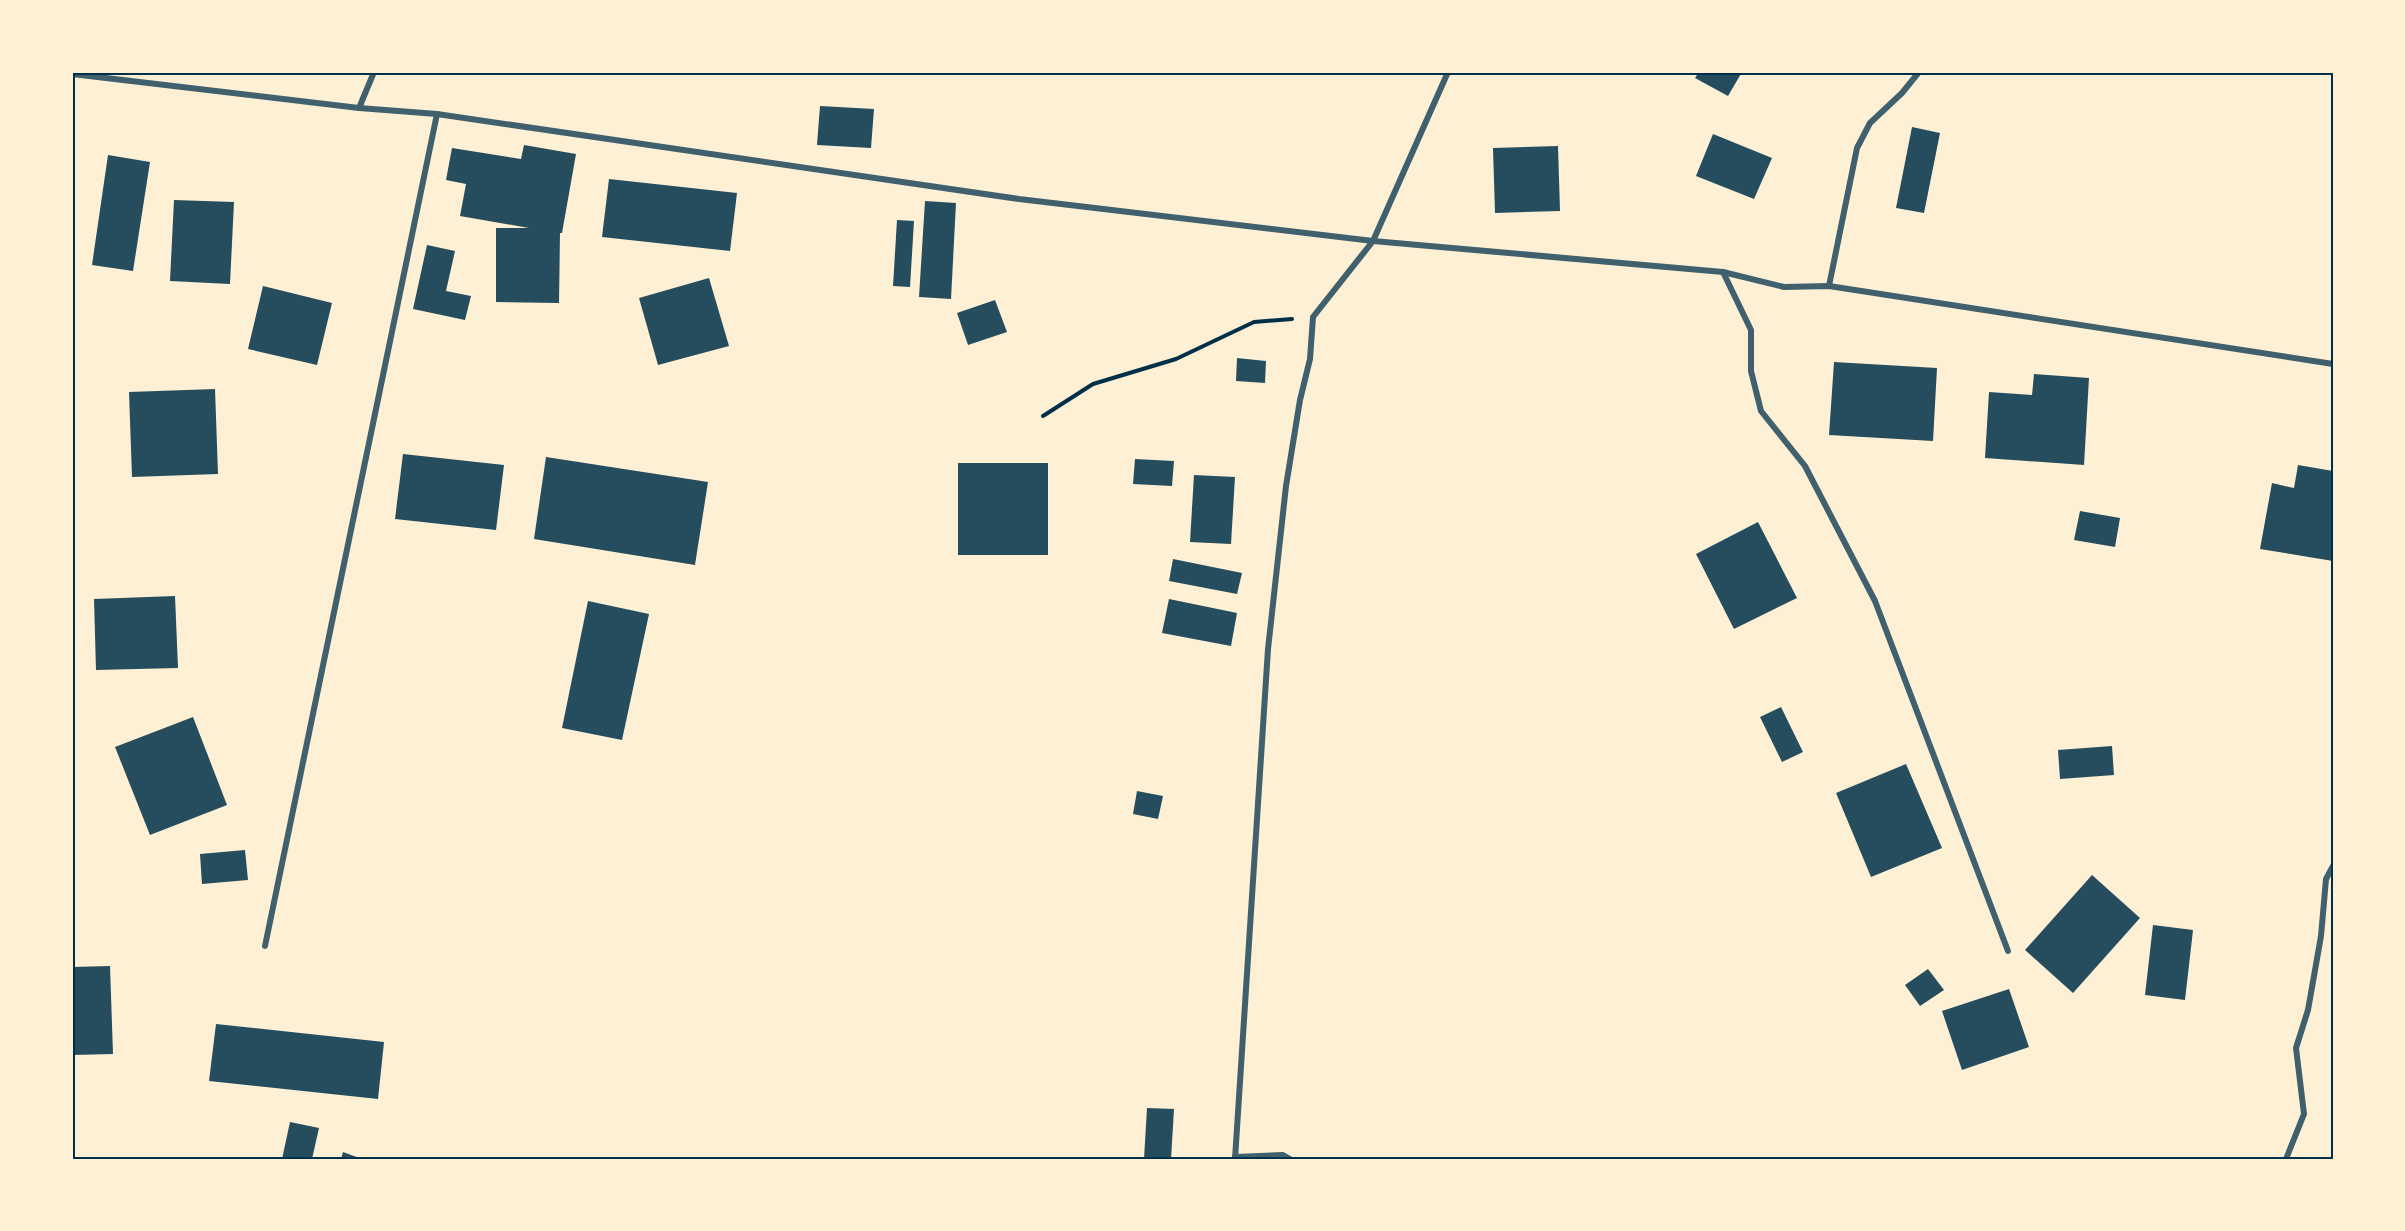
<svg xmlns="http://www.w3.org/2000/svg" width="2405" height="1231" viewBox="0 0 2405 1231" font-family="'Open Sans',sans-serif">
<style>
.building{fill:#264d5e}
.lines{fill:none;stroke-linecap:round;stroke-linejoin:round}
.path{stroke:#003049;stroke-width:4}
.minor{stroke:#3f606c;stroke-width:6}
.neatline{fill:none;stroke:#003049;stroke-width:2}
</style>
<rect width="100%" height="100%" fill="#fdf0d5"/>
<g class="building">
<polygon points="1699,72 1742,72 1728,96 1695,78"/>
<polygon points="820,106 874,109 871,148 817,145"/>
<polygon points="1912,127 1940,133 1924,213 1896,208"/>
<polygon points="1713,134 1772,158 1754,199 1696,176"/>
<polygon points="524,145 576,154 562,233 560,233 559,303 496,302 496,228 529,228 460,216 466,184 446,180 452,148 521,159"/>
<polygon points="1558,146 1560,211 1495,213 1493,148"/>
<polygon points="108,155 150,162 133,271 92,265"/>
<polygon points="609,179 737,193 730,251 602,237"/>
<polygon points="174,200 234,202 230,284 170,281"/>
<polygon points="925,201 956,203 951,299 919,297"/>
<polygon points="897,220 914,221 910,287 893,286"/>
<polygon points="427,245 455,251 446,291 471,296 465,320 413,309"/>
<polygon points="709,278 729,346 658,365 639,298"/>
<polygon points="263,286 332,303 317,365 248,349"/>
<polygon points="995,300 1007,332 968,345 957,313"/>
<polygon points="1237,358 1266,361 1265,383 1236,381"/>
<polygon points="1834,362 1937,368 1933,441 1829,435"/>
<polygon points="2034,374 2089,378 2084,465 1985,458 1989,392 2032,395"/>
<polygon points="215,389 218,474 132,477 129,392"/>
<polygon points="403,454 504,465 496,530 395,519"/>
<polygon points="546,457 708,482 695,565 534,539"/>
<polygon points="1135,459 1174,461 1172,486 1133,484"/>
<rect x="958" y="463" width="90" height="92"/>
<polygon points="2298,465 2333,471 2333,561 2260,549 2272,483 2294,488"/>
<polygon points="1194,475 1235,477 1231,544 1190,542"/>
<polygon points="2080,511 2120,518 2115,547 2074,540"/>
<polygon points="1758,522 1797,598 1734,629 1696,554"/>
<polygon points="1173,559 1242,573 1237,594 1169,581"/>
<polygon points="175,596 178,668 96,670 94,599"/>
<polygon points="1169,599 1237,613 1231,646 1162,633"/>
<polygon points="588,601 649,614 622,740 562,728"/>
<polygon points="1781,707 1803,752 1782,762 1760,717"/>
<polygon points="193,717 227,805 150,835 115,747"/>
<polygon points="2112,746 2114,775 2060,779 2058,750"/>
<polygon points="1906,764 1942,848 1871,877 1836,793"/>
<polygon points="1137,791 1163,796 1158,819 1133,814"/>
<polygon points="245,850 248,880 202,884 200,854"/>
<polygon points="2092,875 2140,918 2073,993 2025,950"/>
<polygon points="2153,925 2193,930 2185,1000 2145,995"/>
<polygon points="110,966 113,1054 72,1055 72,967"/>
<polygon points="1928,969 1944,990 1920,1006 1905,985"/>
<polygon points="2009,989 2029,1047 1962,1070 1942,1011"/>
<polygon points="216,1024 384,1042 378,1099 209,1081"/>
<polygon points="1147,1108 1174,1109 1171,1159 1144,1159"/>
<polygon points="290,1122 319,1128 312,1159 282,1159"/>
<polygon points="343,1152 362,1159 341,1159"/>
</g>
<g class="lines">
<polyline class="path" points="1043,416 1093,384 1176,359 1254,322 1292,319"/>
<g class="minor">
<polyline points="72,74 359,108 437,114 1019,199 1373,241 1723,272 1784,287 1829,286 2333,364"/>
<polyline points="359,108 374,72"/>
<polyline points="1723,272 1751,330 1751,371 1761,411 1805,466 1875,601 2008,951"/>
<polyline points="1829,286 1857,148 1870,123 1902,93 1919,72"/>
<polyline points="265,946 437,114"/>
<polyline points="1235,1157 1283,1155 1290,1159"/>
<polyline points="1235,1159 1268,649 1286,486 1300,400 1310,359 1313,317 1373,241 1448,72"/>
<polyline points="2286,1159 2304,1114 2296,1048 2308,1010 2321,936 2326,879 2333,866"/>
</g>
</g>
<rect width="2405" height="1231" fill="none" stroke="#fdf0d5" stroke-width="147"/>
<rect x="74" y="74" width="2258" height="1084" class="neatline"/>
</svg>
